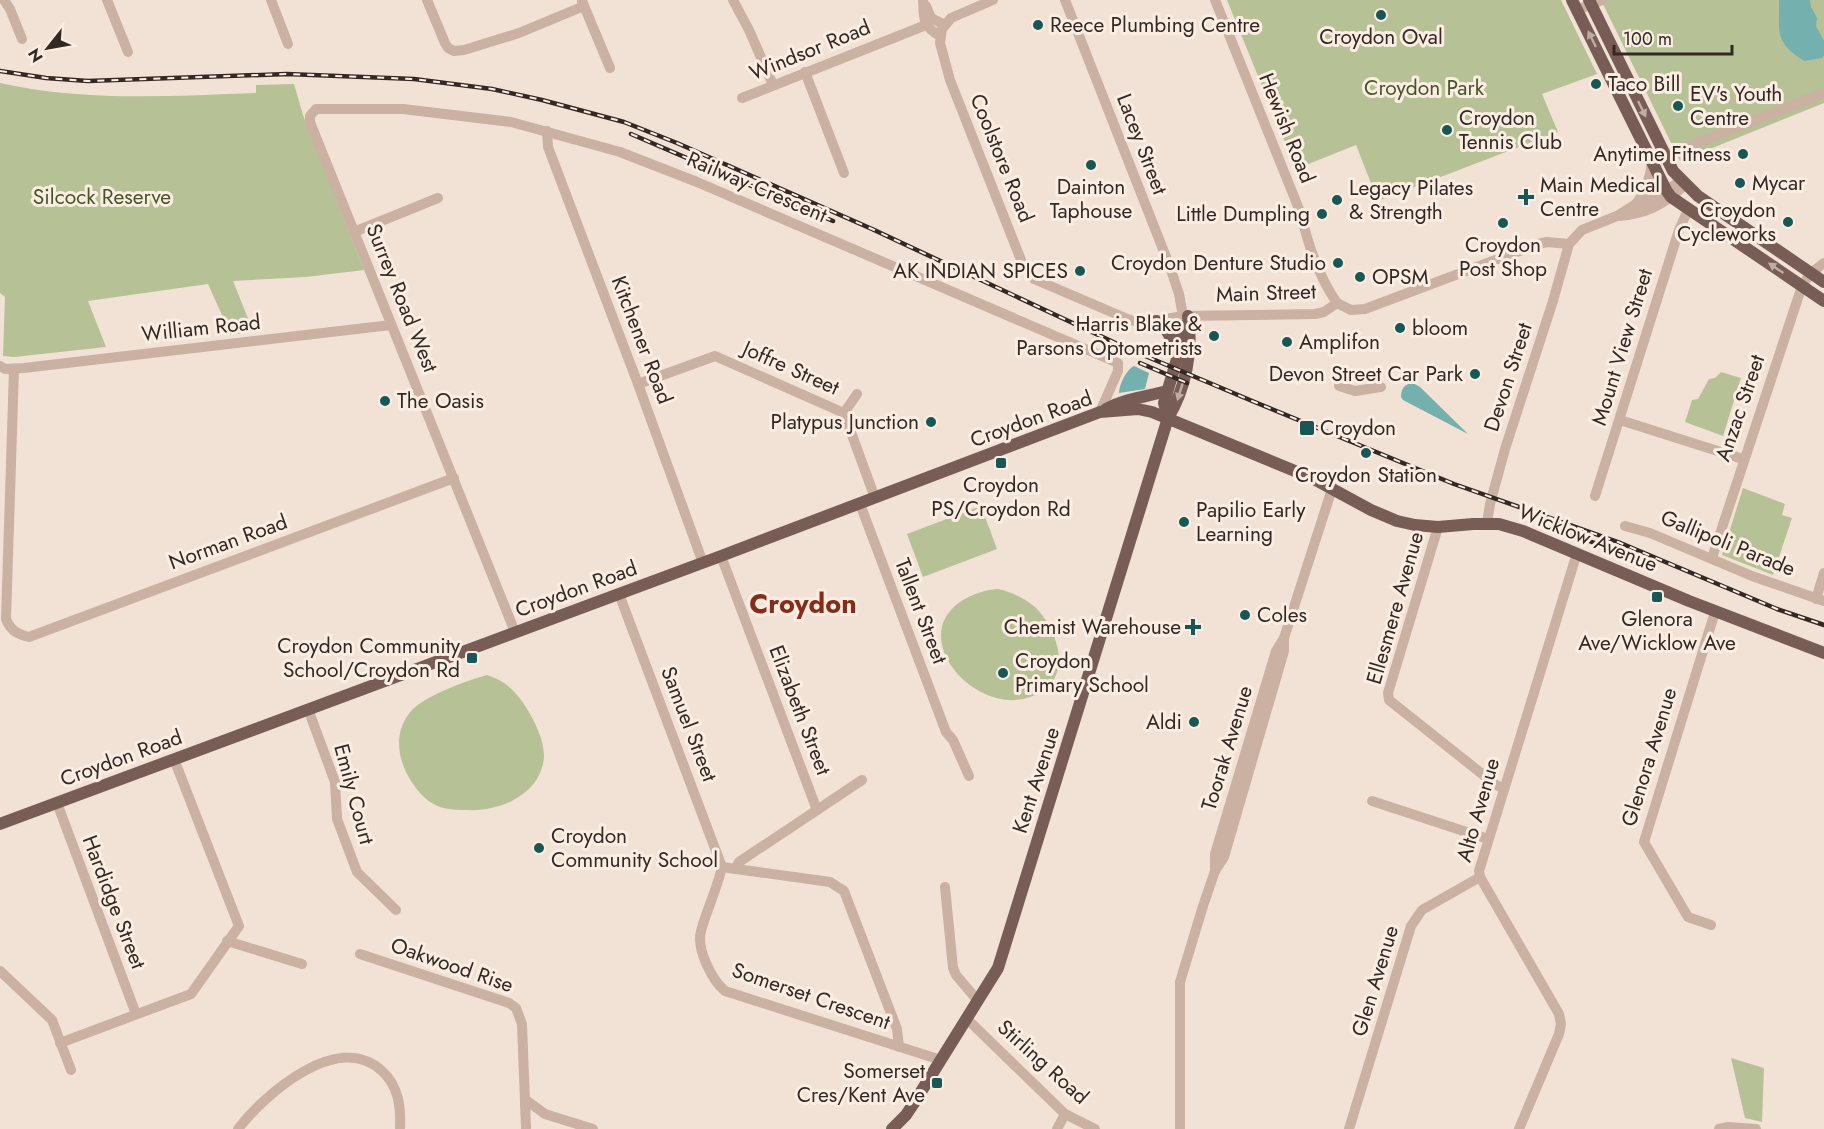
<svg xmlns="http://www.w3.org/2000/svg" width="1824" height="1129" viewBox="0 0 1824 1129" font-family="Jost,sans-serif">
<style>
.green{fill:#b6c196}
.water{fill:#74b0ae}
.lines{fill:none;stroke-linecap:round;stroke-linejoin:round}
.minor{stroke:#cab1a2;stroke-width:10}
.major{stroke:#775d55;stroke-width:12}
.rail-casing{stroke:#342825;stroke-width:4.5}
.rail{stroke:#faede2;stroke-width:2;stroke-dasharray:7;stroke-linecap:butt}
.oneway{fill:#bfaca3}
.poi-dot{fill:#185756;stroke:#faede2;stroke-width:2}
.labels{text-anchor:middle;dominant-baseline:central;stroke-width:6;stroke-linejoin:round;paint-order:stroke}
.poi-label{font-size:21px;fill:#342825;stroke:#faede2;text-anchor:start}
.street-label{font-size:21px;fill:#342825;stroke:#faede2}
.park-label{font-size:21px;fill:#475427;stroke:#faede2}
.district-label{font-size:27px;font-weight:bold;fill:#872b1a;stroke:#faede2}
</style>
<rect width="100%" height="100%" fill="#f2e2d6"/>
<g class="green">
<polygon points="1227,0 1561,0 1597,74 1542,94 1558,132 1378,201 1356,145 1296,169"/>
<polygon points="1601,0 1824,0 1824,103 1680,161"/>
<path d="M0 83C84 102 171 96 256 93V85L294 84 303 115 364 270 306 277 233 281 253 331 231 335 208 284 88 301 106 347 14 357 3 356 5 297 0 293Z"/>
<polygon points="1721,372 1741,378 1723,436 1685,422 1692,400 1698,399 1709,379 1715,378"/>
<polygon points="1743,488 1785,504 1782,515 1792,518 1773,575 1722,555"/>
<polygon points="981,506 997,549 923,577 907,534"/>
<path d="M998 589C1012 592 1024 598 1035 607 1054 625 1072 668 1046 688 990 733 902 642 960 602 972 594 984 590 998 589Z"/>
<path d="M487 675C506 681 517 692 527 709 535 722 544 740 544 756 542 794 500 812 467 810 451 810 437 809 425 798 401 775 387 736 413 709 429 694 466 681 487 675Z"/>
<polygon points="1731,1058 1764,1068 1762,1122 1745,1118"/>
</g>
<g class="water">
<path d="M1779 0H1810L1811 7 1817 18 1816 26 1824 41V55L1822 58 1804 61C1773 41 1780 32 1779 0Z"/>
<path d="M1134 366 1149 373 1145 389 1119 393C1119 385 1126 370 1134 366Z"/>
<path d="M1413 383 1420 387 1468 434 1403 400 1401 397C1401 388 1405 384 1413 383Z"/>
</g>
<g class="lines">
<g class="minor">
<polyline points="4,0 10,9 22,39"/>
<polyline points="107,0 128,52"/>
<polyline points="271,0 288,44"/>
<polyline points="427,0 445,43 448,48 454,51 464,50 519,33 584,6"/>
<polyline points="733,0 749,30 773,85"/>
<path d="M923 0C924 19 922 26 940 36"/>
<polyline points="993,0 951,18 942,29 940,43 950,80 1023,265 1034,279 1130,320 1143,323 1183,316 1315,314 1324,312 1337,303 1351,310 1365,309 1538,244 1547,242 1569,244"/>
<polyline points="1065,0 1170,267 1179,294 1183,316"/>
<path d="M1215 0 1301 214C1308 245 1319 277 1337 303"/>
<polyline points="582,1 610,68"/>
<polyline points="926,6 931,18 945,25"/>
<polyline points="1577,10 1602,0"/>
<polyline points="805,72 844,173"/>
<polyline points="742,98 926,25"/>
<polyline points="547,131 548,147 638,384 703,563"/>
<polyline points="1665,156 1824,93"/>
<path d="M1636 204C1646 191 1650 179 1652 163"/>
<path d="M1620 216C1649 213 1664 204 1685 185"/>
<polyline points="354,232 438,198"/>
<polyline points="0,366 5,369 24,368 391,325"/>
<path d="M14 369 6 619C11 631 17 634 29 637L454 478"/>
<polyline points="638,384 715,356 844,413 875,498"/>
<polyline points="1339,386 1355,391 1381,387"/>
<polyline points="844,413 857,394"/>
<polyline points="1620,420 1743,459"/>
<polyline points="1595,496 1679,230 1688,210"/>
<polyline points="860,504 946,732 953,740 969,776"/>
<polyline points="1487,523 1490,504 1505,449 1553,301 1569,244 1582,230 1617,216 1636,204 1656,196 1681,181"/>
<polyline points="1625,526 1650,533 1752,576 1824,601"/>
<polyline points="1438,527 1388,693 1389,700 1496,785 1503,788"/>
<polyline points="721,556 817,810"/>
<polyline points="1712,558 1802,286 1811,273 1824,263"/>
<polyline points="619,594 722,867"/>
<polyline points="1816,599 1824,573"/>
<polyline points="515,632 310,122 310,116 316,109 403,109 511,122 620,152 697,182 1118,363 1118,371 1100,412"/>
<polyline points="308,709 335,782 337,819 357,872 396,910"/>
<polyline points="1372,801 1488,839"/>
<polyline points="57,803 136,1014"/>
<path d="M722 867C717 889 707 909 701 931 696 949 712 980 725 991L941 1060"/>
<polyline points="722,867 830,882 844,891 897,1029 899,1047"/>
<polyline points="735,869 739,862 862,780"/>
<polyline points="1215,871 1215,854 1276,651 1284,638 1332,489"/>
<polyline points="945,887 953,968 956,975 978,1001"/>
<polyline points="1711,925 1688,917 1644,842 1715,612"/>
<polyline points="227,941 302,964"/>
<polyline points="360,954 509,1003 516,1008 522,1024 526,1128"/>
<polyline points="0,971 52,1020 71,1070"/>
<polyline points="967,1019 1065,1114 1095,1129"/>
<polyline points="60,1043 191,994 239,926 174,759"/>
<polyline points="526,1100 545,1114 593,1129"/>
<path d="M238 1129C265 1094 337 1031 381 1070 399 1086 401 1107 400 1129"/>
<polyline points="1057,1129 1065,1114"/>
<polyline points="1180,1129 1180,982 1203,906 1215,871 1224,857 1284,651 1284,638"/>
<polyline points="1349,1129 1411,926 1422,910 1480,877"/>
<polyline points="1519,1129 1559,1034 1561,1024 1559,1014 1480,877 1479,871 1577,553"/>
<polyline points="1719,1129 1728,1127 1756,1129"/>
</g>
<g class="major">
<polyline points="1572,0 1666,190 1671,197 1824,301"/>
<polyline points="1589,0 1673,171 1698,196 1824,282"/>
<polyline points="1156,321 1165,328 1179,352"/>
<path d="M1106 409C1127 398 1145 397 1167 391"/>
<polyline points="1168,418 1164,403 1179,352 1183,326"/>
<polyline points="0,824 721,556 1100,412 1138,409 1152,412 1312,478 1371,510 1397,521 1415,525 1438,527 1473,524 1499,524 1523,531 1689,601 1824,653"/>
<path d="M892 1129 906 1115 914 1103 998 968 1168 418C1186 388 1193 351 1188 316"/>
</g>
<g class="rail-casing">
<g id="rail">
<polyline points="0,71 46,78 88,81 287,74 414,79 492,89 542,100 624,122 677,143 872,229 1124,347 1257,403 1454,484 1618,542 1777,609 1824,625"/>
<polyline points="631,134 833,221"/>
<polyline points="1140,363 1187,383"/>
<polyline points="1569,534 1629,555"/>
</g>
</g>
<use href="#rail" class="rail"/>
</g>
<defs><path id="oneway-solid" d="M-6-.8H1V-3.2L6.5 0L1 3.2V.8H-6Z" transform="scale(1.5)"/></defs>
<g class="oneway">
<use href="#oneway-solid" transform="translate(1592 39) rotate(-116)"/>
<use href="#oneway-solid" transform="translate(1642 109) rotate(64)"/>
<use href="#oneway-solid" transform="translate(1776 268) rotate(-146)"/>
<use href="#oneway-solid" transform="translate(1180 392) rotate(107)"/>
</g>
<g class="poi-dot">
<circle cx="1381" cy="15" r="6"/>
<circle cx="1038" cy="25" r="6"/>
<circle cx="1596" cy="84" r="6"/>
<circle cx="1678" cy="106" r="6"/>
<circle cx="1447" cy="130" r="6"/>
<circle cx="1743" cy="154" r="6"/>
<circle cx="1091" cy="165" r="6"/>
<circle cx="1740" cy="183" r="6"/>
<path d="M1523 188h6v6h6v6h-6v6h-6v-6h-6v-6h6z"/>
<circle cx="1337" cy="200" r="6"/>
<circle cx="1322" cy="214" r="6"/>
<circle cx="1788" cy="222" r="6"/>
<circle cx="1503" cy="223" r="6"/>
<circle cx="1338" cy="263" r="6"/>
<circle cx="1080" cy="271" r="6"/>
<circle cx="1360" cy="277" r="6"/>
<circle cx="1400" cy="328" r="6"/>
<circle cx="1214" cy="336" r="6"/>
<circle cx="1287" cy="342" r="6"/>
<circle cx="1475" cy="374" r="6"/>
<circle cx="385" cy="401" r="6"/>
<circle cx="931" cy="422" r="6"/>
<rect x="1299" y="420" width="16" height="16" rx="3"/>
<circle cx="1366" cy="453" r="6"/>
<rect x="995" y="457" width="12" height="12" rx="3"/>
<circle cx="1184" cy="522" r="6"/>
<rect x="1651" y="591" width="12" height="12" rx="3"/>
<circle cx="1245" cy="615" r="6"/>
<path d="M1190 618h6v6h6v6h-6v6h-6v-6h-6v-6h6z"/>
<rect x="466" y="652" width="12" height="12" rx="3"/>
<circle cx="1003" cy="673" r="6"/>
<circle cx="1194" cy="722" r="6"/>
<circle cx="539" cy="848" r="6"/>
<rect x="931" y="1077" width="12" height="12" rx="3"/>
</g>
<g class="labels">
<g class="poi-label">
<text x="1050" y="25">Reece Plumbing Centre</text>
<text x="1381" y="37" text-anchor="middle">Croydon Oval</text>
<text x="1608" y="84">Taco Bill</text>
<text x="1690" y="94">EV's Youth<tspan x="1690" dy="24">Centre</tspan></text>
<text x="1459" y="118">Croydon<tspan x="1459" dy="24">Tennis Club</tspan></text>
<text x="1731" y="154" text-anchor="end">Anytime Fitness</text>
<text x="1752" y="183">Mycar</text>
<text x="1540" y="185">Main Medical<tspan x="1540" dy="24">Centre</tspan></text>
<text x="1091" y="187" text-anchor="middle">Dainton<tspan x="1091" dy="24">Taphouse</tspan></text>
<text x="1349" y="188">Legacy Pilates<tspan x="1349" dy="24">&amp; Strength</tspan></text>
<text x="1776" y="210" text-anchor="end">Croydon<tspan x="1776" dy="24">Cycleworks</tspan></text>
<text x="1310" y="214" text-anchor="end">Little Dumpling</text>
<text x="1503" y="245" text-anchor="middle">Croydon<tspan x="1503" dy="24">Post Shop</tspan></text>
<text x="1326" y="263" text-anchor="end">Croydon Denture Studio</text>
<text x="1068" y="271" text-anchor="end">AK INDIAN SPICES</text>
<text x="1372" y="277">OPSM</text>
<text x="1202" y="324" text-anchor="end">Harris Blake &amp;<tspan x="1202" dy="24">Parsons Optometrists</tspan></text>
<text x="1412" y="328">bloom</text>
<text x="1299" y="342">Amplifon</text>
<text x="1463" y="374" text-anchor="end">Devon Street Car Park</text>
<text x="397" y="401">The Oasis</text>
<text x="919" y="422" text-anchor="end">Platypus Junction</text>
<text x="1320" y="428">Croydon</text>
<text x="1366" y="475" text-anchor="middle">Croydon Station</text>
<text x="1001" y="485" text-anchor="middle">Croydon<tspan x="1001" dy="24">PS/Croydon Rd</tspan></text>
<text x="1196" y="510">Papilio Early<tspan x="1196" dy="24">Learning</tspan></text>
<text x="1257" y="615">Coles</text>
<text x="1657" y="619" text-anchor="middle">Glenora<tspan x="1657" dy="24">Ave/Wicklow Ave</tspan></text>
<text x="1181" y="627" text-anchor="end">Chemist Warehouse</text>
<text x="460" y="646" text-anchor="end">Croydon Community<tspan x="460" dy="24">School/Croydon Rd</tspan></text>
<text x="1015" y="661">Croydon<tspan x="1015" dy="24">Primary School</tspan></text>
<text x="1182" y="722" text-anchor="end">Aldi</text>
<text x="551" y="836">Croydon<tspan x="551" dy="24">Community School</tspan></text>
<text x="925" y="1071" text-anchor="end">Somerset<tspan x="925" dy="24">Cres/Kent Ave</tspan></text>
</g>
<g class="street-label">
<text transform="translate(810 50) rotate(-22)">Windsor Road</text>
<text transform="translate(1287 128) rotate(68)">Hewish Road</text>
<text transform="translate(1142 144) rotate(69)">Lacey Street</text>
<text transform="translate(1002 158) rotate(68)">Coolstore Road</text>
<text transform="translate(757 187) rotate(23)">Railway Crescent</text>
<text transform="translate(1266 293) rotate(-2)">Main Street</text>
<text transform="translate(402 298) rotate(68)">Surrey Road West</text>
<text transform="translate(201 328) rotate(-6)">William Road</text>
<text transform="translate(642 340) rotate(69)">Kitchener Road</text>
<text transform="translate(1622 347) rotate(-73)">Mount View Street</text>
<text transform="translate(791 368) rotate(24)">Joffre Street</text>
<text transform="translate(1508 377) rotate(-72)">Devon Street</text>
<text transform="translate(1740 408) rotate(-71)">Anzac Street</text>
<text transform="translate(1031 419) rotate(-20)">Croydon Road</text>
<text transform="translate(1588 538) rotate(22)">Wicklow Avenue</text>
<text transform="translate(228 542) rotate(-20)">Norman Road</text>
<text transform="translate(1728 543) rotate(22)">Gallipoli Parade</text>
<text transform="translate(576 589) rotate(-20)">Croydon Road</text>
<text transform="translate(1395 608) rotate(-74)">Ellesmere Avenue</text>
<text transform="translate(921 611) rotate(69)">Tallent Street</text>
<text transform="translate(800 710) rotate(69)">Elizabeth Street</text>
<text transform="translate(689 724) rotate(69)">Samuel Street</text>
<text transform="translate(1227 748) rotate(-73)">Toorak Avenue</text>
<text transform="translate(1649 757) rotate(-73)">Glenora Avenue</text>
<text transform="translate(121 758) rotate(-20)">Croydon Road</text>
<text transform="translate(1036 780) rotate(-72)">Kent Avenue</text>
<text transform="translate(354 794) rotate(75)">Emily Court</text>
<text transform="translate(1478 810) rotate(-74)">Alto Avenue</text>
<text transform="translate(114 902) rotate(69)">Hardidge Street</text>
<text transform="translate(452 965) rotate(19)">Oakwood Rise</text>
<text transform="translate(1375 981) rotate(-73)">Glen Avenue</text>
<text transform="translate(811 996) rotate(19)">Somerset Crescent</text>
<text transform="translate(1043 1062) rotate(42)">Stirling Road</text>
</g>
<g class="park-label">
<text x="1424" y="88">Croydon Park</text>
<text x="102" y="197">Silcock Reserve</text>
</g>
<g class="district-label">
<text x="803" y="603">Croydon</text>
</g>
</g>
<g transform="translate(48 48) rotate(239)" stroke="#faede2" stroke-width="4.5" paint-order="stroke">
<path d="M0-4.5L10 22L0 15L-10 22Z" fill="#342825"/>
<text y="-9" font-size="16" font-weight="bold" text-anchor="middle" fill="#342825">N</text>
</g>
<path d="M1614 45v9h118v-9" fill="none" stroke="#342825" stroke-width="3"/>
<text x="1623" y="45" font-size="18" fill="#342825" stroke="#faede2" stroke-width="4.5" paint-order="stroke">100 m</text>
</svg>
